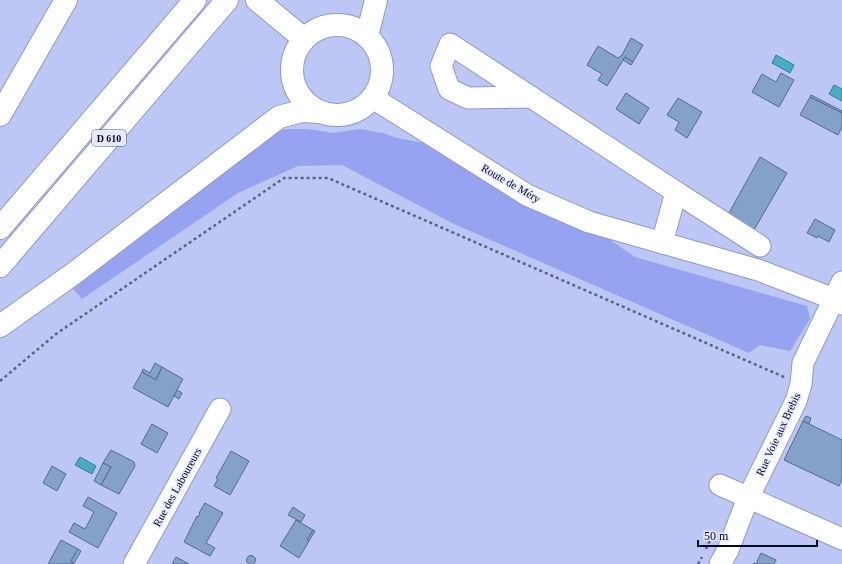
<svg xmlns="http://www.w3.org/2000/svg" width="842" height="564" viewBox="0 0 842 564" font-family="Georgia,serif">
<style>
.green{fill:#96a3f0}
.water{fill:#47adc5;stroke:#347c91}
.building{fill:#84a1c7;stroke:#516c90}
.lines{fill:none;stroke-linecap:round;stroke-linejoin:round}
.minor-casing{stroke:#9098c4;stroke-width:23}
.major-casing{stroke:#9098c4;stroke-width:24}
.highway-casing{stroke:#9098c4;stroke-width:24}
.path{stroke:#5d6380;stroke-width:2.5;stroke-dasharray:3 3;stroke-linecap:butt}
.minor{stroke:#fff;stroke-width:21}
.major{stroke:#fff;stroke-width:22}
.highway{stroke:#fff;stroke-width:22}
.labels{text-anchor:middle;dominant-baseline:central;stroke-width:3.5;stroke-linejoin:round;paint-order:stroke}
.shield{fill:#e5e9fc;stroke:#4a4d5d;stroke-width:1}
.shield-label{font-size:10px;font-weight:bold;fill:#080a19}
.street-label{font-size:11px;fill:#080a19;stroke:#e5e9fc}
</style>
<rect width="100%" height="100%" fill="#bdc7f5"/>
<polygon class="green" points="286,129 308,129 333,133 360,129 383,133 397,138 429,144 609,239 635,257 807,306 810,319 790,351 760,345 749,353 454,224 342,165 298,166 238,193 82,299 73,289 275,133"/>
<g class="water">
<polygon points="776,55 794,65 790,73 772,63"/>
<polygon points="834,85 842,89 842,101 829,94"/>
<polygon points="80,457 96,466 92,474 75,465"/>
</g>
<g class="building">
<polygon points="631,38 643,45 633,62 625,57 607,86 598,80 602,74 587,65 598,46 618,58 622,55"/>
<polygon points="625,57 633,62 631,65 623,60"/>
<polygon points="781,73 794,80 779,107 752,92 762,74 776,82"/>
<polygon points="626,93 649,108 639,124 616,109"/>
<polygon points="811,95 842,111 842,113 810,97"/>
<polygon points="810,97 842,113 842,127 838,135 800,115"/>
<polygon points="678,98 702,112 687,138 675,130 679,122 667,115"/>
<polygon points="760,157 787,173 754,230 729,213"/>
<polygon points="815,219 835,230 829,242 818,236 817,238 807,233"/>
<polygon points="155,363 162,367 156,380 142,372 143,369 150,373"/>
<polygon points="162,367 183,379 168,407 133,388 142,372 156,380"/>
<polygon points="177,390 182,393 179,399 174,396"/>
<polygon points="806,416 811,418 809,424 803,421"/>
<polygon points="803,421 842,440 842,479 839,486 784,460"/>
<polygon points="152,424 168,433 157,453 141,444"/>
<polygon points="111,450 134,462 135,466 119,494 101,485 111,467 103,463"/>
<polygon points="231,451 249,461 230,495 214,486 218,479 216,478"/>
<polygon points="103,463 111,467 101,485 94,481"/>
<polygon points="52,466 66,474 57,491 43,483"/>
<polygon points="88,497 117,513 98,548 69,532 74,523 85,529 94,512 83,506"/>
<polygon points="205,503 223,513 206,543 215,548 210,556 184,542 197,516 198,517 200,514 199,513"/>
<polygon points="293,507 305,515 301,522 288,515"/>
<polygon points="296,520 313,530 307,540 309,541 299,558 280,546"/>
<polygon points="313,530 315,531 309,541 307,540"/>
<polygon points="61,540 78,549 71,561 74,563 73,564 48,564"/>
<polygon points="78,549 81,551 74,563 71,561"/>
<polygon points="761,553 776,560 774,564 753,564 754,563 756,564"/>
<circle cx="251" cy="560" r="4.5"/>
<polygon points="176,557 189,564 172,564"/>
</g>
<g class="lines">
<g class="minor-casing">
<g id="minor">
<polyline points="530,97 468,98 449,89 441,66 450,44 676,192 662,243"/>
<polyline points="373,98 527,195 589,222 758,270 834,299 842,304"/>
<polyline points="676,192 760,246"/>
<polyline points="720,485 842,539"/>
<polyline points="134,564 220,409"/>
<polyline points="720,564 728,550 748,498 796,401 801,384 803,363 842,282"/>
</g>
</g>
<g class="major-casing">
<g id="major">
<polyline points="257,0 304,39"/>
<circle cx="337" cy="70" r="45"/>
</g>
</g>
<g class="highway-casing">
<g id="highway">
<polyline points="367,36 376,0"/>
<polyline points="0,115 66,0"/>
<polyline points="0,228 195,0"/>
<polyline points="0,266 227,0"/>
<polyline points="0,326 73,274 279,117 302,111 320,112"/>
</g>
</g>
<g class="path">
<polyline points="0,381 56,334 284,178 328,178 784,377"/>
<polyline points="706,549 712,535"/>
<polyline points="698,564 702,557"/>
</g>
<use href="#minor" class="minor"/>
<use href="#major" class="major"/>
<use href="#highway" class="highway"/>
</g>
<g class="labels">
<rect class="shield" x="92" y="130" width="34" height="16" rx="3"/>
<g class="shield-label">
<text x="109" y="138">D 610</text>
</g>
<g class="street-label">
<text transform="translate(511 183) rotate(30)">Route de Méry</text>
<text transform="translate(778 434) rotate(-65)">Rue Voie aux Brebis</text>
<text transform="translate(177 487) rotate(-61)">Rue des Laboureurs</text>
</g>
</g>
<path d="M698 540v6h119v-6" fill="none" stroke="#080a19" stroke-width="2"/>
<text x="704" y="540" font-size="12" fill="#080a19" stroke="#e5e9fc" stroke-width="3" paint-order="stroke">50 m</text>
</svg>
